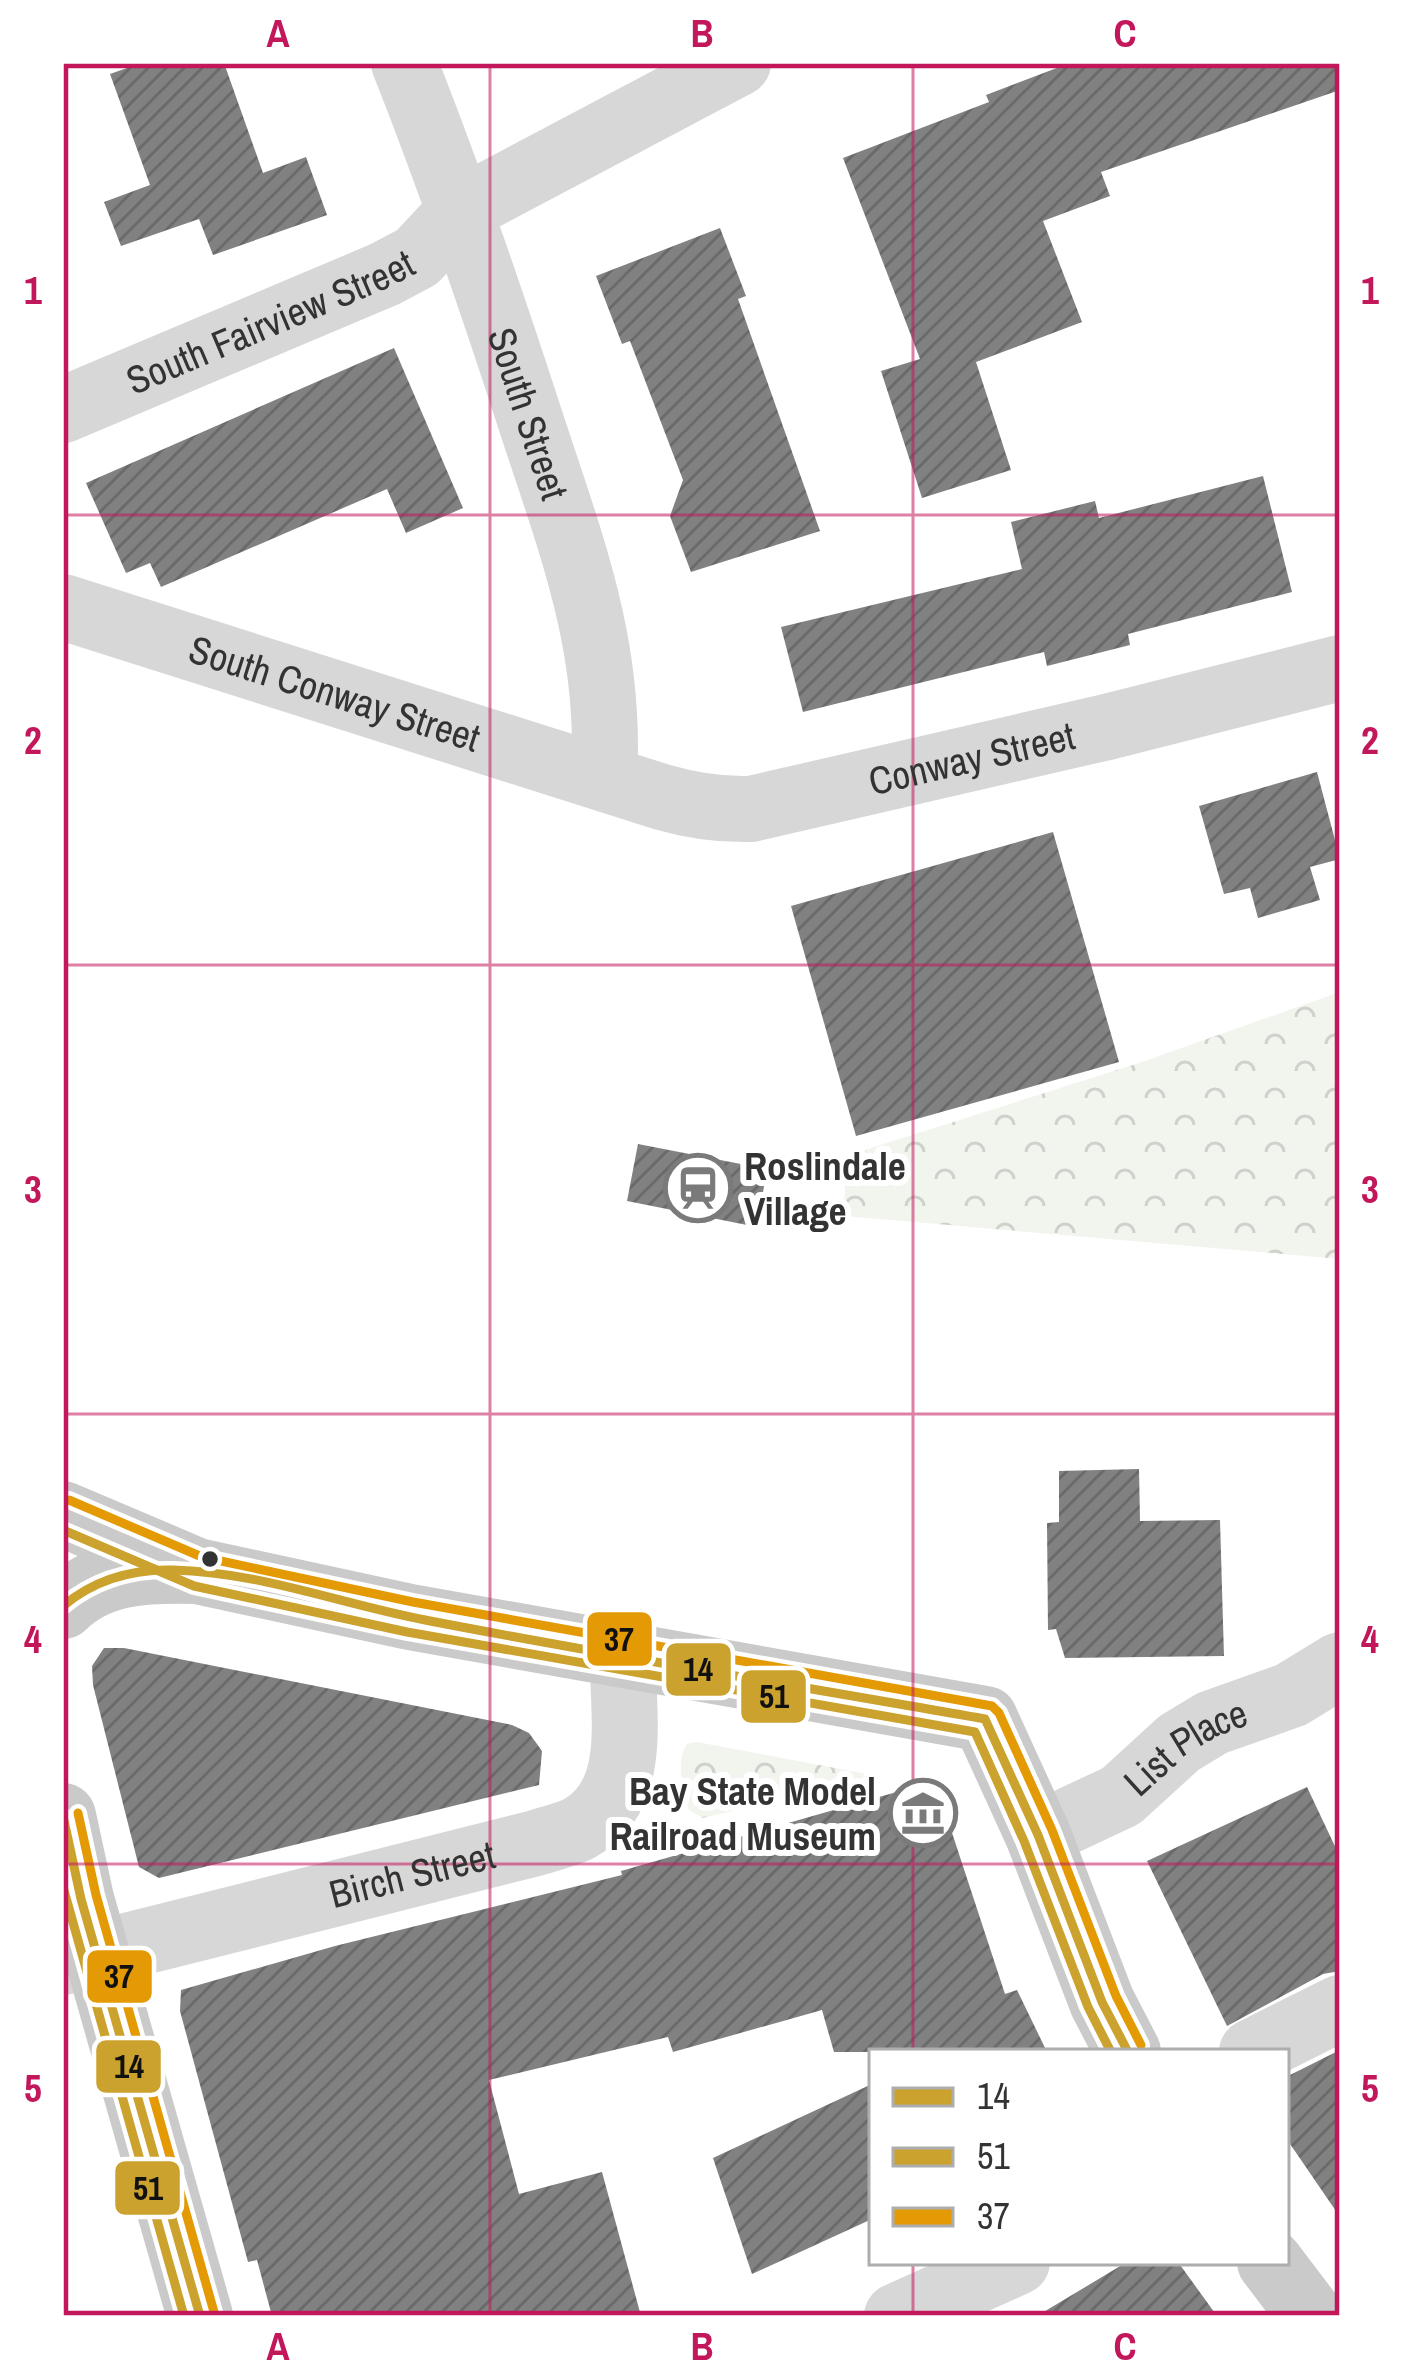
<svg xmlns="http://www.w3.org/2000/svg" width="1403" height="2379" viewBox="0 0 1403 2379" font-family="'Archivo Narrow',sans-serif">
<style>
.forest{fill:url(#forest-crowns)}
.building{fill:url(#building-hatch)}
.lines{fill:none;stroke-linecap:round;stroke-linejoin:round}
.minor{stroke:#d7d7d7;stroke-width:66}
.major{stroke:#cacaca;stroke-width:66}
.bus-1-casing{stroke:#fff;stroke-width:18}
.bus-2-casing{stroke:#fff;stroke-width:18}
.bus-3-casing{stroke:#fff;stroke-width:18}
.bus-1{stroke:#cca22e;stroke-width:9}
.bus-2{stroke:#cca22e;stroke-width:9}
.bus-3{stroke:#e39a05;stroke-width:9}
.grid{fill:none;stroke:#c2185b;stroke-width:3;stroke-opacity:0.55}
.bus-dot{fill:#333;stroke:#fff;stroke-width:4.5}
.labels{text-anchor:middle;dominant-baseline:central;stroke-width:12;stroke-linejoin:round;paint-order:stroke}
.street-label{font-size:39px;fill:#333;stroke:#fff}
.poi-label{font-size:39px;font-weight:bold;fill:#333;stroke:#fff;text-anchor:start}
.line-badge{stroke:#fff;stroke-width:4.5}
.pale-badge-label{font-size:33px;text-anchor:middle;font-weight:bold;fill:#111}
.neatline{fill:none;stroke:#c2185b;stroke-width:4.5}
.grid-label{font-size:39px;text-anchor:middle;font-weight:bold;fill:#c2185b}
</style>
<defs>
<pattern id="forest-crowns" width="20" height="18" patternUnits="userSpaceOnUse" patternTransform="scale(3)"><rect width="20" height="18" fill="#f1f5ed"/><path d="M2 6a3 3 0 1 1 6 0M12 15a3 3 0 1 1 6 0" fill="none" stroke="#cfd2cc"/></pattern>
<pattern id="building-hatch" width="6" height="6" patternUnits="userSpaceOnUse" patternTransform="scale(3)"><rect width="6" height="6" fill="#818181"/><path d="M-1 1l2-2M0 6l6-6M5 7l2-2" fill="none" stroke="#6a6a6a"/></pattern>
</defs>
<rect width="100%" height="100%" fill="#fff"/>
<g class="forest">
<polygon points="1340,992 1340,1259 844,1216 846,1156 1139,1063"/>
<path d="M697 1742 872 1775V1777L703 1818 689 1810C683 1791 675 1762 687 1744Z"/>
</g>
<g class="building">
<polygon points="141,63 224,63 263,173 306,157 327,215 213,255 199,219 121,246 104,202 150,185 110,74"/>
<polygon points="1070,63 1340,63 1340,90 1101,172 1110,196 1043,221 1082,322 976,362 1011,470 922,498 881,371 920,359 843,158 989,102 986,95"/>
<polygon points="720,228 746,296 738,299 820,531 691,572 670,516 683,480 630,341 622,344 596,276"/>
<polygon points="394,348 463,508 406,533 387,489 161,587 150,563 126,573 86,483"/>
<polygon points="1263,476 1292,592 1128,634 1130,645 1047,666 1044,652 803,712 781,627 1022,569 1011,522 1095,501 1099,518"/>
<polygon points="1317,772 1340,859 1310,867 1320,900 1258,918 1250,888 1224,894 1199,806"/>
<polygon points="1053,832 1119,1062 856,1136 791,906"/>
<polygon points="638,1144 767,1169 757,1227 627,1201"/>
<polygon points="1139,1469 1140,1521 1220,1520 1224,1656 1065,1658 1056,1629 1048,1630 1047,1523 1059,1522 1059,1471"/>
<polygon points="104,1648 124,1648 512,1725 529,1733 542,1751 539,1785 159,1878 139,1867 93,1685 92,1666"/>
<polygon points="935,1781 1005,1994 1017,1990 1047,2052 834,2052 822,2010 673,2052 668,2037 489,2080 519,2194 602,2172 641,2316 272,2316 257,2260 248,2262 180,2011 181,1990 335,1946 622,1875 621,1871"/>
<polygon points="1307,1787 1340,1857 1340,1971 1323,1974 1227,2026 1147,1861"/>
<polygon points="1340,2050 1340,2217 1286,2138 1286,2077"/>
<polygon points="872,2084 872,2219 752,2274 713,2158"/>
<polygon points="1127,2262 1178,2262 1217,2316 1037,2316"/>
</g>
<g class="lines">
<g class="minor">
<path id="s1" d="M404 63C451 181 491 299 530 419 570 542 612 645 604 777"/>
<path id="s2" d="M63 410 385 274 417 257 462 209 738 63"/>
<path id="s3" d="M63 607 662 797C693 806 719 810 751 809L1107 727 1340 668"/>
<path id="s4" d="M1038 1835 1121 1796 1179 1743 1212 1723 1291 1695 1340 1665"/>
<path id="s5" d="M63 1962 536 1843C550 1838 567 1835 580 1828 640 1794 622 1715 623 1656"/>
<polyline points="1252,2052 1340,2008"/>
<polyline points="897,2316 1017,2262"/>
</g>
<g class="major">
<polyline points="63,1514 197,1571 410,1617 985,1719 1038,1835 1102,2002 1128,2052"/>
<path d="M63 1606C99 1571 146 1570 193 1571"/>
<polyline points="63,1816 81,1899 200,2316"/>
<polyline points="1270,2262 1311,2316"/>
</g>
<g class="bus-1-casing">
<g id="bus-1">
<path d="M63 1606C95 1579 132 1569 173 1570 259 1572 341 1604 425 1620 611 1656 798 1686 985 1719L1038 1835 1102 2002 1128 2052"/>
<polyline points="63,1816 81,1899 200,2316"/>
</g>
</g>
<g class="bus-2-casing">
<g id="bus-2">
<polyline points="63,1530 194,1586 407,1632 975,1732 1024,1841 1088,2007 1111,2052"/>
<polyline points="63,1887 184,2316"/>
</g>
</g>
<g class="bus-3-casing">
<g id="bus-3">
<polyline points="69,1500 202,1557 413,1602 992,1706 999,1713 1052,1830 1116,1996 1141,2045"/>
<polyline points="78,1813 96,1895 214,2312"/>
</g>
</g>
<use href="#bus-1" class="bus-1"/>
<use href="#bus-2" class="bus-2"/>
<use href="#bus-3" class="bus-3"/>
</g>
<path class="grid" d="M490 63V2316M913 63V2052M63 515H1340M63 965H1340M63 1414H1340M63 1864H1340M913 2262V2316"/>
<defs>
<g id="station-ring" transform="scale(3.45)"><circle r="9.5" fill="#fff" stroke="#7a7a7a" stroke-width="1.5"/><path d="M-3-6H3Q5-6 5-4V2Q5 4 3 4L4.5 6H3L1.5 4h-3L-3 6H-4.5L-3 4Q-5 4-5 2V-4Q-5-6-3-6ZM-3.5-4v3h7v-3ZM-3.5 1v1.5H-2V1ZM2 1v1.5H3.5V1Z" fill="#7a7a7a"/></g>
<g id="museum-ring" transform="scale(3.45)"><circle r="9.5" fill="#fff" stroke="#7a7a7a" stroke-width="1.5"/><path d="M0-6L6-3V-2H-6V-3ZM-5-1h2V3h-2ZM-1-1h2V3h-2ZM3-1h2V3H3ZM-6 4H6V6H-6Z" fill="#7a7a7a"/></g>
</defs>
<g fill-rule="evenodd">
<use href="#station-ring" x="698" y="1188"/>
<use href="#museum-ring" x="923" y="1813"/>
</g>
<circle class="bus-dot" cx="210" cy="1559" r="10"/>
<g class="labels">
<g class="street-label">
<text stroke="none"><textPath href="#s2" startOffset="225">South Fairview Street</textPath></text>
<text stroke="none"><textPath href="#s1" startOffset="372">South Street</textPath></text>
<text stroke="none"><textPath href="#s3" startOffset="285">South Conway Street</textPath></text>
<text stroke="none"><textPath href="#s3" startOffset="945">Conway Street</textPath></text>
<text stroke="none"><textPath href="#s4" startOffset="174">List Place</textPath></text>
<text stroke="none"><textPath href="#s5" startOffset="360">Birch Street</textPath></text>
</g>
<g class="poi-label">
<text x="744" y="1166">Roslindale<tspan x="744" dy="45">Village</tspan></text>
<text x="876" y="1791" text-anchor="end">Bay State Model<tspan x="876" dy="45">Railroad Museum</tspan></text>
</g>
</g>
<g class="line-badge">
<rect x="585" y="1610" width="69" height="58" rx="12" fill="#e39a05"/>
<rect x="664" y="1641" width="69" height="57" rx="12" fill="#cca22e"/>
<rect x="739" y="1668" width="69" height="57" rx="12" fill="#cca22e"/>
<rect x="85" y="1948" width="69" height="57" rx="12" fill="#e39a05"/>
<rect x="94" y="2038" width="69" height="57" rx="12" fill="#cca22e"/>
<rect x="113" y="2159" width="69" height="58" rx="12" fill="#cca22e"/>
</g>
<g class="pale-badge-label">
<text x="619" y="1651">37</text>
<text x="698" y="1681">14</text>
<text x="774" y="1708">51</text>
<text x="119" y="1988">37</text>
<text x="129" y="2078">14</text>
<text x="148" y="2200">51</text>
</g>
<rect width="1403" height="2379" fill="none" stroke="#ffffff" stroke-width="132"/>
<rect x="869" y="2049" width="420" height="216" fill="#ffffff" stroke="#adadad" stroke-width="3"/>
<rect x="893" y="2088" width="60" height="18" fill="#cca22e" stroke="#adadad" stroke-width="3"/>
<text x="977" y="2109" font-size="36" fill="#333333">14</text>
<rect x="893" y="2148" width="60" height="18" fill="#cca22e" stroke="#adadad" stroke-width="3"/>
<text x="977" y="2169" font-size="36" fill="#333333">51</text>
<rect x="893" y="2208" width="60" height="18" fill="#e39a05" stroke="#adadad" stroke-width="3"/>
<text x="977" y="2229" font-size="36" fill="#333333">37</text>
<rect x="66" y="66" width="1271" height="2247" class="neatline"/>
<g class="grid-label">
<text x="278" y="47">A</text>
<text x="702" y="47">B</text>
<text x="1125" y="47">C</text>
<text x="33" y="304">1</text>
<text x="1370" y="304">1</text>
<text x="33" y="754">2</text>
<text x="1370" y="754">2</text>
<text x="33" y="1203">3</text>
<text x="1370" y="1203">3</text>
<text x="33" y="1653">4</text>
<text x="1370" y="1653">4</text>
<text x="33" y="2102">5</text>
<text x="1370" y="2102">5</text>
<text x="278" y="2360">A</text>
<text x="702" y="2360">B</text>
<text x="1125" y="2360">C</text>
</g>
</svg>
